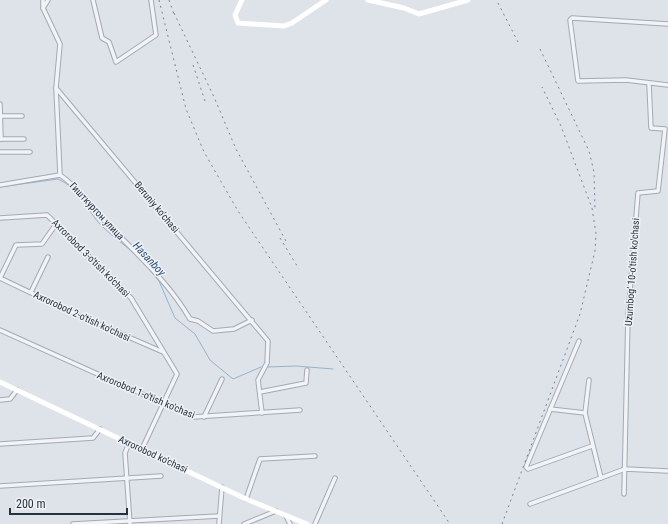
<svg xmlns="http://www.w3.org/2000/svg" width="668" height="524" viewBox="0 0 668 524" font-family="'Roboto Condensed',sans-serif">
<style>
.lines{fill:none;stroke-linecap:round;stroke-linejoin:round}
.stream{stroke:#97b2cb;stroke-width:1}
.street-casing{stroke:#a3aab3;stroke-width:5.5}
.street{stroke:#f1f3f7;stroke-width:3.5}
.secondary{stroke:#fff;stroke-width:5}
.rail{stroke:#778393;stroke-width:1;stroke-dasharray:2 4;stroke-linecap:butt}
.labels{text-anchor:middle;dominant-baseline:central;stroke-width:3;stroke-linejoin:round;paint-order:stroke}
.street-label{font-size:10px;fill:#273141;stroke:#eef2f6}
.water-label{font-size:11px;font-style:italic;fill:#2f5176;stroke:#eef2f6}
</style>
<rect width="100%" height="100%" fill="#dee3e9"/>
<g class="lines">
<g class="stream">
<path d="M0 187 58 179C77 187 86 207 98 222 108 233 122 243 134 253"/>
<polyline points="150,270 159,281 175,318 195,334 210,360 233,379 261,367"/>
<polyline points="268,367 296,366 333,369"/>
</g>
<g class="street-casing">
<g id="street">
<polyline points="43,0 43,8 60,44 56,88 268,341 267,363 258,380 262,413"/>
<polyline points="93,0 102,38 109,42 116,62 156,35 151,0"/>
<polyline points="43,8 48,0"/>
<polyline points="668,24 572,18 570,20 578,81 626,80 668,85"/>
<polyline points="56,88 60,175"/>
<polyline points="0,104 1,139"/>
<polyline points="0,116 22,116"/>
<polyline points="0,139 24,139"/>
<polyline points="0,152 30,152"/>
<path d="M60 175C76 185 84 200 98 214 130 248 166 278 190 319L198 321 213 331 234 329 252 320"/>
<polyline points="0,185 60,175"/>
<polyline points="0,218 47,215 131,298 177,374 142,449"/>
<polyline points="0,278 71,312 163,352"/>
<polyline points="0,278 16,245 42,244 56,224"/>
<polyline points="31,292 48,257"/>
<polyline points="0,330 193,417 300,410"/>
<polyline points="579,341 526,467 528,469 592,446"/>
<polyline points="589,380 585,413 601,478"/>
<polyline points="260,392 306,383 307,370"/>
<polyline points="0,400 10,399 17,390"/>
<polyline points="550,409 585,413"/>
<polyline points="204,417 222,379"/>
<polyline points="129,443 125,453 130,524"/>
<polyline points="0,444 93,438 100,429"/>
<polyline points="0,486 161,476"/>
<polyline points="624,494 628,316 638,193 658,191 665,129 651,128 649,84"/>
<polyline points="246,499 260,459 315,456"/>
<polyline points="530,504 625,469 668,471"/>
<polyline points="286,516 290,524"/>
<polyline points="73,524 219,516"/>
<polyline points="219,524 222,487"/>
<polyline points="244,524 276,511"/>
<polyline points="315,524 335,478"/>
</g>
</g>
<use href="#street" class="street"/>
<g class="secondary">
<polyline points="242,0 235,15 238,23 284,26 292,23 326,0"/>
<polyline points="368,0 404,8 419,14 468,0"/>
<polyline points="0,382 246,499 307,524"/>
</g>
<g class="rail">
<polyline points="159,0 186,109 204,152 238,211 450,524"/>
<polyline points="169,0 175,17"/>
<polyline points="498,3 518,42"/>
<polyline points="174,13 214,97 236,149 287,243"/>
<polyline points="540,49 589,151 594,172 595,210"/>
<polyline points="193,65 206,104"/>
<polyline points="280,238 299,269"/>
<polyline points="502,524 580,314 595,251 596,234 592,208 561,126 542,87"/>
</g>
</g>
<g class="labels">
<g class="street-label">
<text transform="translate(157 207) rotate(50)">Beruniy ko'chasi</text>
<text transform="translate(97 211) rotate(47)">Гишткургон улица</text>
<text transform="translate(91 258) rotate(45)">Axrorobod 3-o'tish ko'chasi</text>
<text transform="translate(632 272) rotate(-86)">Uzumbog' 10-o'tish ko'chasi</text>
<text transform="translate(82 316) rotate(25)">Axrorobod 2-o'tish ko'chasi</text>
<text transform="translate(146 395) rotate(23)">Axrorobod 1-o'tish ko'chasi</text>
<text transform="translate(153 454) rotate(25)">Axrorobod ko'chasi</text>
</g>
<g class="water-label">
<text transform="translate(149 259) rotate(47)">Hasanboy</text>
</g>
</g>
<path d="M10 508v6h117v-6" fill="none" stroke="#273141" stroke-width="2"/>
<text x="16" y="508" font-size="12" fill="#273141" stroke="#eef2f6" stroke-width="3" paint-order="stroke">200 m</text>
</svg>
